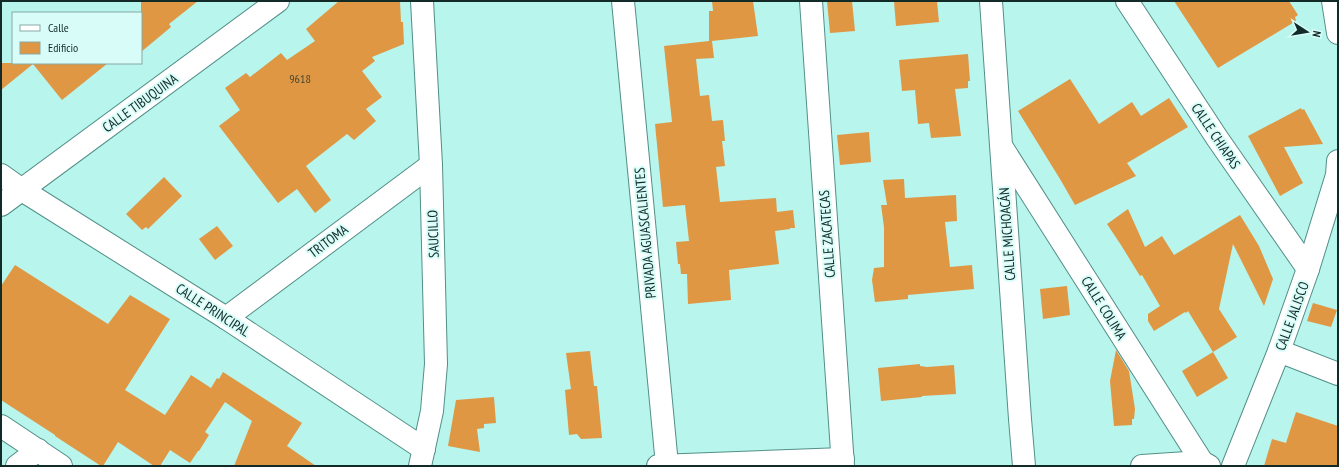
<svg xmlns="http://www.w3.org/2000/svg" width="1339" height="467" viewBox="0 0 1339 467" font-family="'PT Sans Narrow',sans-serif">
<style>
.building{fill:#df9744}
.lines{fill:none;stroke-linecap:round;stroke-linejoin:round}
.minor-casing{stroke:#538f88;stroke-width:24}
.minor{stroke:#fff;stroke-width:22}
.labels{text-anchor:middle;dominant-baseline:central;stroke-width:4;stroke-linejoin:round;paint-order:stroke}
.number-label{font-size:12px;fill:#454630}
.street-label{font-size:14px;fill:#122b29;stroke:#d8fdf8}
</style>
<rect width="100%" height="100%" fill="#b7f5ed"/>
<g class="building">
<polygon points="141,1 198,1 169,24 171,27 141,52"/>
<polygon points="339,1 400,1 401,22 403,22 404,44 372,57 375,61 362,71 382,97 366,109 376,121 354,140 347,134 306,166 331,200 315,213 297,189 278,203 219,126 240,110 225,88 246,73 250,77 281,53 287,60 315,41 306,29"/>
<polygon points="712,1 753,1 758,36 712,41 714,58 696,59 700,96 709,95 712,121 723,120 725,141 722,141 725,166 716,167 720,202 776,198 777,212 793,210 795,228 790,228 790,229 775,231 779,264 729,270 731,300 688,304 687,274 681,274 680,264 678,264 676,242 689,241 685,205 663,207 655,124 672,122 664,46 709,41 709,11 713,11"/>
<polygon points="827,1 852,1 855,31 830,33"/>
<polygon points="894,1 937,1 939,22 896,26"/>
<polygon points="1174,1 1289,1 1298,15 1295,17 1296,21 1218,68"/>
<polygon points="968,54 970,81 968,81 968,88 955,89 961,136 931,138 929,123 918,124 915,90 902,91 899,60"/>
<polygon points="1,63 108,63 62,100 33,64 1,90"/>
<polygon points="1070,79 1099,124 1132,102 1141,116 1169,98 1188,127 1127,163 1136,176 1075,205 1060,179 1018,111"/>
<polygon points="1301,108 1302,110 1304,109 1323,144 1284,147 1303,183 1280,196 1248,136"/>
<polygon points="869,132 871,162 840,165 837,135"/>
<polygon points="164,177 182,196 148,229 146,227 142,230 126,214"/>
<polygon points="904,179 905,198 956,195 957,221 945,222 950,267 972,265 974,289 908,295 908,299 875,302 872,280 874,268 884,267 884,227 881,205 887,205 883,180"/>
<polygon points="1128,209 1145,247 1162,236 1174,255 1240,215 1259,246 1273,279 1264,306 1233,244 1219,309 1237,337 1213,352 1188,311 1186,313 1185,312 1154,331 1148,321 1148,314 1160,306 1142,275 1140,276 1121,245 1107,224"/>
<polygon points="217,226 233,246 215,260 199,239"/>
<polygon points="15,265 108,324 130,295 170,319 125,390 165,415 191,375 211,388 217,378 219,379 223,372 302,423 287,446 316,466 234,466 252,421 225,402 205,432 209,435 199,451 198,451 190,463 170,450 160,466 154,466 118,442 103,466 101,466 55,436 55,435 1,400 1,286"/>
<polygon points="1067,286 1070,315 1043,319 1040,289"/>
<polygon points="1313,303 1337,310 1331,327 1307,321"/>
<polygon points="1116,350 1129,371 1135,409 1134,419 1132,419 1132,425 1114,426 1110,381"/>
<polygon points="590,351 594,386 597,386 602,438 581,439 577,434 569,435 565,390 571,389 566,353"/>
<polygon points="1213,352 1228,378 1197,397 1182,371"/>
<polygon points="920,364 920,366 927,367 954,365 956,394 922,396 922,397 881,401 878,368"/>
<polygon points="494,397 496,423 484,424 484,428 477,429 480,452 448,446 456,400"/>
<polygon points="1296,412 1338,426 1338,466 1264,466 1272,439 1286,443"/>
</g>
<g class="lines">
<g class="minor-casing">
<g id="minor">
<polyline points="623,1 667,465"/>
<polyline points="811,1 843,466"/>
<polyline points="991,1 1020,419 1024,466"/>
<polyline points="1127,1 1217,138 1308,269"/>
<polyline points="1333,1 1338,33"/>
<polyline points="1003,149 1202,462 1209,466"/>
<polyline points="1,175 22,190 226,318 424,449"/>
<polyline points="1,205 278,1"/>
<polyline points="226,318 431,165"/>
<polyline points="1279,351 1338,374"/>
<polyline points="1,426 61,466"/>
<polyline points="17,466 38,450"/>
<polyline points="420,466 432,411 436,364 431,165 422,1"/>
<polyline points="658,466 843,459"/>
<polyline points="1142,466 1202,462"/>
<polyline points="1233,466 1279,351 1308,269 1337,175 1338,161"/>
</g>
</g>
<use href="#minor" class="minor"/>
</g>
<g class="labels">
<g class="number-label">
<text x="300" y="78">9618</text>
</g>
<g class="street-label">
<text transform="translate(140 103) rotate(-36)">CALLE TIBUQUINA</text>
<text transform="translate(1216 136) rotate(56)">CALLE CHIAPAS</text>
<text transform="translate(645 233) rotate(-95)">PRIVADA AGUASCALIENTES</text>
<text transform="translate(433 234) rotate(-92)">SAUCILLO</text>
<text transform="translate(827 234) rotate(-94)">CALLE ZACATECAS</text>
<text transform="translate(1007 234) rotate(-94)">CALLE MICHOACÁN</text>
<text transform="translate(328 241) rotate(-37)">TRITOMA</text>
<text transform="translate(1104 308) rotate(58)">CALLE COLIMA</text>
<text transform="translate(213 310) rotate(33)">CALLE PRINCIPAL</text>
<text transform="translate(1292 316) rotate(-70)">CALLE JALISCO</text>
</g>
</g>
<rect width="1339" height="467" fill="none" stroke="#122b29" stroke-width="4"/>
<rect x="12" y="12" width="130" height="52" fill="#d8fdf8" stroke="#89a9a5"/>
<rect x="20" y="25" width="20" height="6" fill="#ffffff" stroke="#89a9a5"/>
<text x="48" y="32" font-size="12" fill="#122b29">Calle</text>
<rect x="20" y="42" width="20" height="12" fill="#df9744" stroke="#89a9a5"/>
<text x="48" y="52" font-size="12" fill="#122b29">Edificio</text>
<g transform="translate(1307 32) rotate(102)" stroke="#d8fdf8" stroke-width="3" paint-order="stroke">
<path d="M0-3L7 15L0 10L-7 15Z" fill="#122b29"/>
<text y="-6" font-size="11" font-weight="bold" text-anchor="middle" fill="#122b29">N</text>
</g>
</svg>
